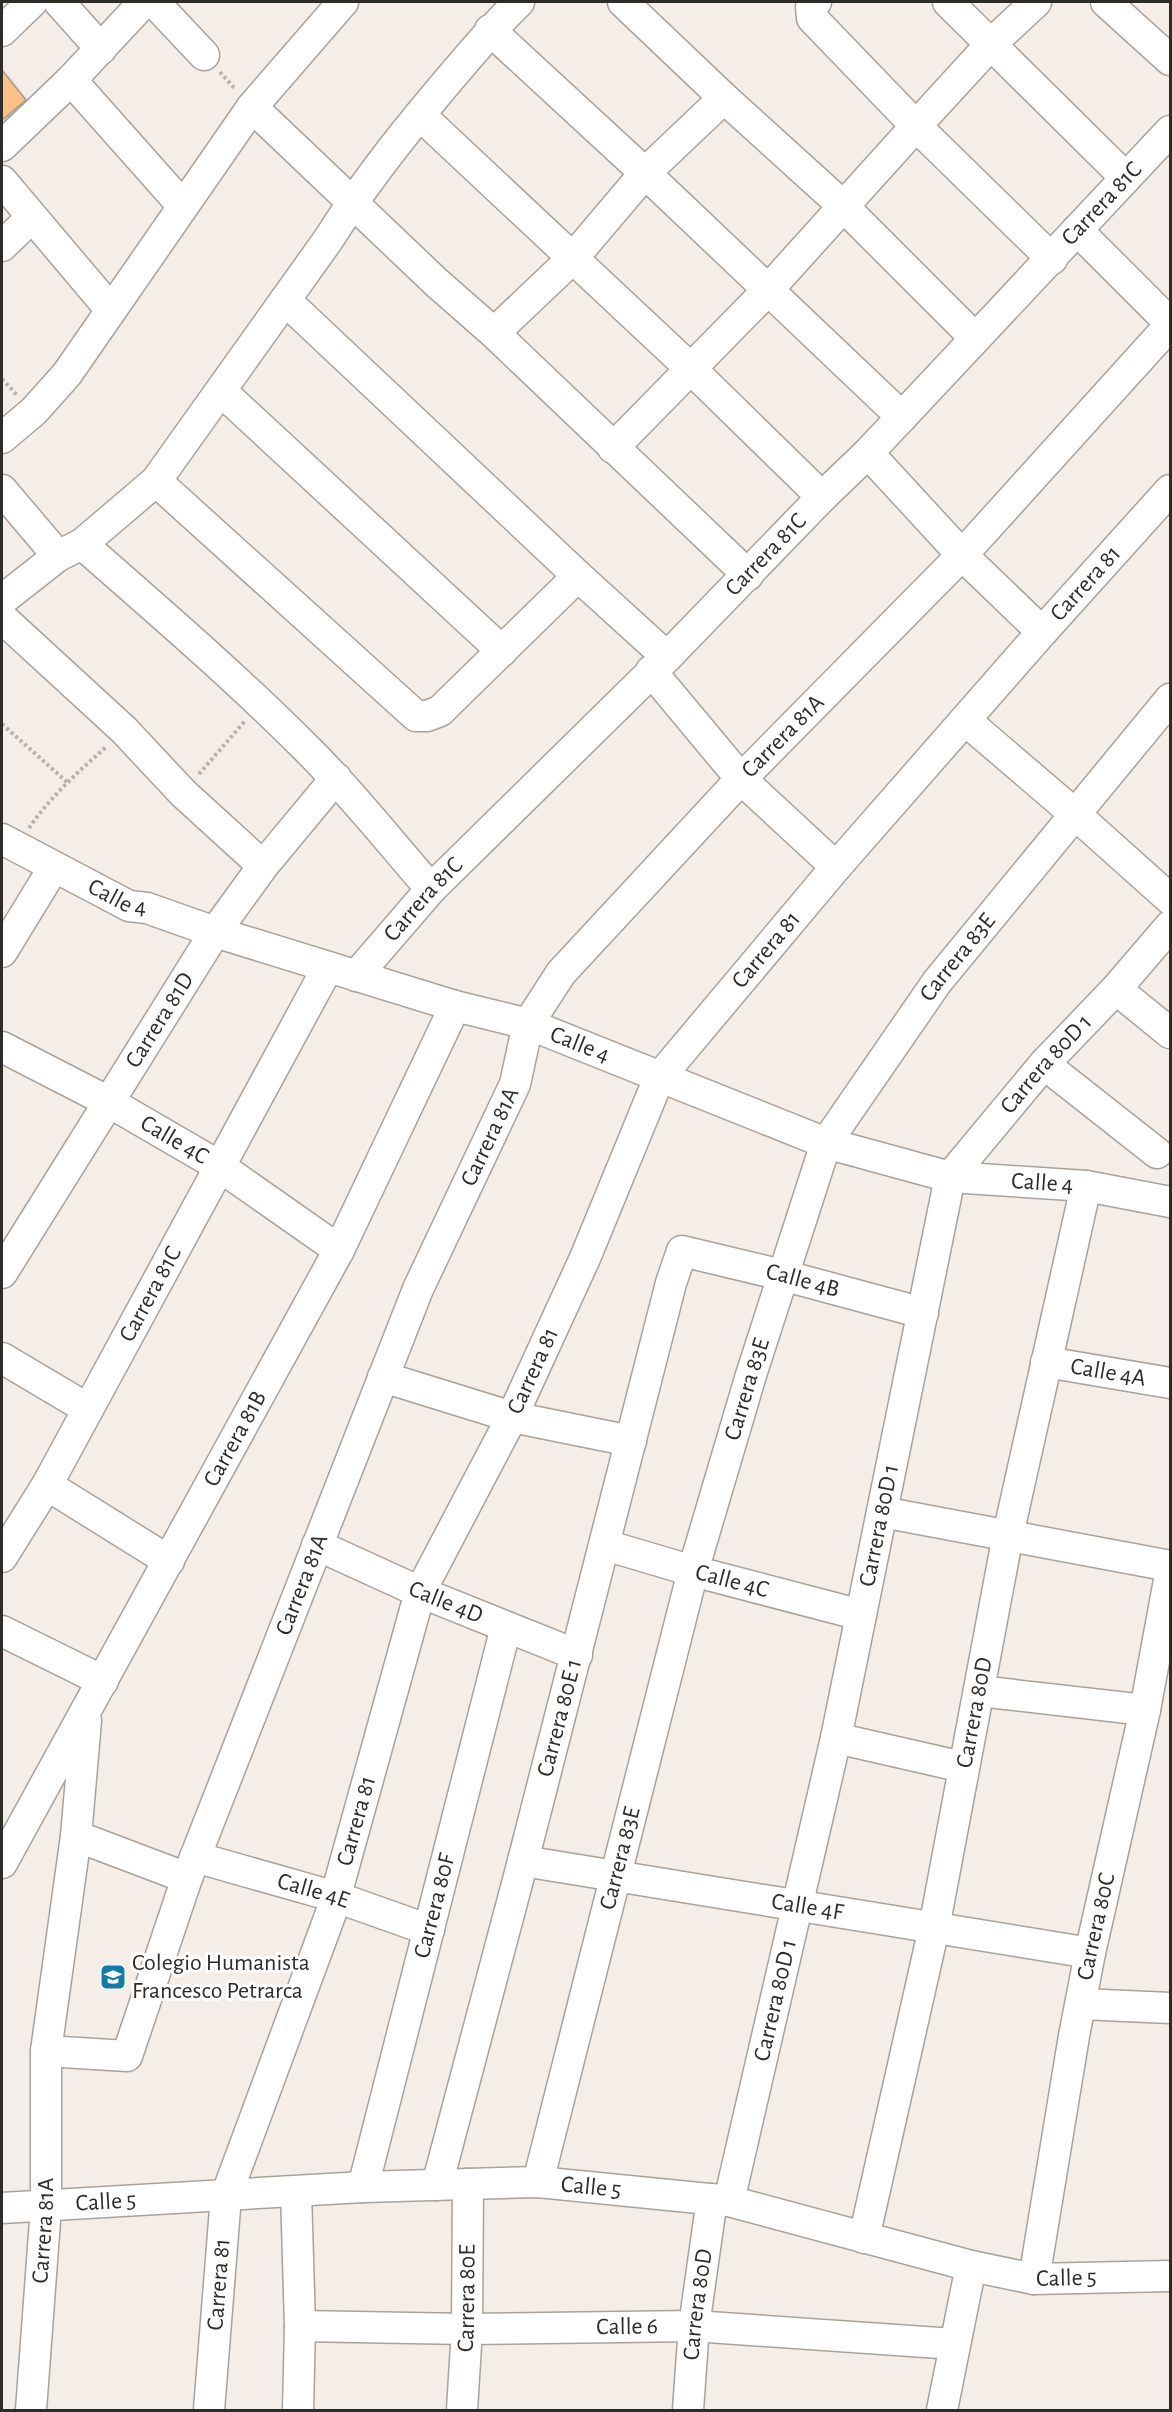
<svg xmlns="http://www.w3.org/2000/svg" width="1172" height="2412" viewBox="0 0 1172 2412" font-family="'Alegreya Sans',sans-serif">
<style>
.building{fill:#fbc183;stroke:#a19b95;stroke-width:1.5;filter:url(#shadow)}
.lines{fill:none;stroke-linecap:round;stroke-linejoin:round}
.minor-casing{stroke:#a9a29c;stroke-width:33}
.path{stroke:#b6b1ac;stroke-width:4;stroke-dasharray:3 3;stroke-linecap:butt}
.minor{stroke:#fff;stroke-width:30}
.labels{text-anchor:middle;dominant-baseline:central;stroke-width:6;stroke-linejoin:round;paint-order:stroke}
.street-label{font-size:24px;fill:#2e2c29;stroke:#fff}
.poi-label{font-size:24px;fill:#2e2c29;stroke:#fff;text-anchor:start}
</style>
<defs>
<filter id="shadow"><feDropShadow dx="3.5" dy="6" stdDeviation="1.5" flood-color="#0004"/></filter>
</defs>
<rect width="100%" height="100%" fill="#f5eee8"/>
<polygon class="building" points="2,70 26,100 2,120"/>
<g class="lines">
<g class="minor-casing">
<g id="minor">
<polyline points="59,2 101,49"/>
<polyline points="154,2 204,55"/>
<polyline points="623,2 724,98 842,205 975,338"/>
<polyline points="816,2 811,7 812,18 916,126 1052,259"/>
<polyline points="948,2 1126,178"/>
<polyline points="1106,2 1170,60"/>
<polyline points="490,30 645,173 902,417"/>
<polyline points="2,31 32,2"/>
<polyline points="71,80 182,205"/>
<polyline points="252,107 437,283 494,333 748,575"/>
<polyline points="420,115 690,368 822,497"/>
<polyline points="2,146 71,80 144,2"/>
<polyline points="2,181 111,310"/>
<polyline points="1077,230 1170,323"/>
<polyline points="2,246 31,218"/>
<polyline points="285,300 578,576 667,657"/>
<polyline points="494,333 573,258 645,173 724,98"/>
<polyline points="221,391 502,651"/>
<polyline points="2,438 34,411 67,374 252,107 343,2"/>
<polyline points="613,448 767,291 916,126 992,43 1036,2"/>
<polyline points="868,453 962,555 1042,632"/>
<polyline points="156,481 416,716 427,716 440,711 578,576"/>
<polyline points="2,490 58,556"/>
<path d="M82 544C157 610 233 675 304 746 349 790 389 841 431 889"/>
<path d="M2 600 58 556 82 544 156 481 328 240C361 188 398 140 437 94 464 62 490 30 519 2"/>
<polyline points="2,618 124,730 183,793 263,866"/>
<polyline points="651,671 741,779 836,867"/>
<polyline points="965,720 1076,815 1170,899"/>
<path id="s1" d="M2 839 129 906 147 908 215 932 455 1006 528 1024 826 1143 950 1177 1086 1186 1170 1202"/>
<polyline points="2,952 54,867"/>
<path id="s2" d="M356 976 431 889 667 657 822 497 868 453 1170 131"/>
<polyline points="1116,989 1170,1033"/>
<path id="s3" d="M2 1047 109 1102 219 1166 339 1250"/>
<polyline points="1044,1064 1157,1153"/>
<path id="s4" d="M2 1273 215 932 263 866 336 778"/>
<polyline points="2,1358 88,1409"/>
<path id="s5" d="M1046 1362 1170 1383"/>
<polyline points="383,1377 512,1417 631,1441"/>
<polyline points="47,1485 169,1561"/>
<polyline points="882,1512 1170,1566"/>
<path id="s6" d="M317 1545 420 1592 577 1655"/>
<path id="s7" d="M605 1545 693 1571 861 1615"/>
<path id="s8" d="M2 1557 47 1485 328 967"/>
<polyline points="2,1631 103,1681"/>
<polyline points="979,1691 1145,1710"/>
<polyline points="836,1738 963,1767"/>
<polyline points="76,1836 187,1878"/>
<path id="s9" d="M195 1857 336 1897 429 1930"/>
<path id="s10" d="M523 1861 1090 1953"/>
<path id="s11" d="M2 1863 339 1250 455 1006"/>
<polyline points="1081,2004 1170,2008"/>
<path id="s12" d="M46 2051 127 2056 187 1878 418 1289 515 1084 528 1024 561 973 741 779 962 555 1170 325"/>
<path id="s13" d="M538 2182 693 1571 751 1375 826 1143 937 982 1170 699"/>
<path id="s14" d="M437 2185 523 1861 671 1283 682 1251 782 1275 923 1313"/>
<path id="s15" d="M363 2187 506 1627"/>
<polyline points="296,2192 300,2326 298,2410"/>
<path id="s16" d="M729 2201 836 1738 950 1177 1044 1064 1116 989 1170 926"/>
<path id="s17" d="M2 2208 363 2187 538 2182 729 2201 971 2266 1034 2279 1170 2276"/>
<path id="s18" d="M864 2238 934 1928 1008 1535 1086 1186"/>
<path id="s19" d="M1034 2279 1074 2036 1090 1953 1145 1710 1170 1575"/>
<path id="s20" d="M300 2326 467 2329 694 2326 954 2344"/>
<path id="s21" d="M31 2410 46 2207V2051L76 1836 86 1721"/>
<path id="s22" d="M209 2410 226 2196 331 1913 420 1592 512 1417 585 1258 659 1078 836 867 1042 632 1170 490"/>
<path id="s23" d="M462 2410 467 2329 468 2184"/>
<path id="s24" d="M688 2410 694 2326 712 2199"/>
<polyline points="942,2410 971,2266"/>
</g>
</g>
<g class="path">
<polyline points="220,72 235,89"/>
<polyline points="2,379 18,396"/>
<polyline points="2,724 67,782"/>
<polyline points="199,774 245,721"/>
<path d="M29 828C50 797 78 772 106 747"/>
</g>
<use href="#minor" class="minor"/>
</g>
<defs>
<g id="school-square" transform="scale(1.35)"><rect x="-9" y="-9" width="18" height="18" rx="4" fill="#117ca5" stroke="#fff"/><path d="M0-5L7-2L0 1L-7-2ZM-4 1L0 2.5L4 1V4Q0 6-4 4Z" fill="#fff"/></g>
</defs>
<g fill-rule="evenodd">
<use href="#school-square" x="113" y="1977"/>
</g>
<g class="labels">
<g class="street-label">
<text stroke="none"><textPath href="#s2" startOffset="1074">Carrera 81C</textPath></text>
<text stroke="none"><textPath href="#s2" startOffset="588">Carrera 81C</textPath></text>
<text stroke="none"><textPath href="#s22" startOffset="2070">Carrera 81</textPath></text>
<text stroke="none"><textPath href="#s12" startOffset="1575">Carrera 81A</textPath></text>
<text stroke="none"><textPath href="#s1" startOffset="130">Calle 4</textPath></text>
<text stroke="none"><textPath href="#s2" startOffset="102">Carrera 81C</textPath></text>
<text stroke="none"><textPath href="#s22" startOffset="1584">Carrera 81</textPath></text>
<text stroke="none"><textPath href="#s13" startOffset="1306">Carrera 83E</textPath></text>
<text stroke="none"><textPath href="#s4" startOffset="298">Carrera 81D</textPath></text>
<text stroke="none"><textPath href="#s1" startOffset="616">Calle 4</textPath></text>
<text stroke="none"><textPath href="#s16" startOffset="1196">Carrera 80D 1</textPath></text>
<text stroke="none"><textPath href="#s12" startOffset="1070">Carrera 81A</textPath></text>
<text stroke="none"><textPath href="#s3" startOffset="196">Calle 4C</textPath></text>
<text stroke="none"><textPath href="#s1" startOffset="1102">Calle 4</textPath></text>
<text stroke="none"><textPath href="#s14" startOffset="1090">Calle 4B</textPath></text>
<text stroke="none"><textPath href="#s8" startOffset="302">Carrera 81C</textPath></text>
<text stroke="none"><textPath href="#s22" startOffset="1098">Carrera 81</textPath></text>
<text stroke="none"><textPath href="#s5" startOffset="63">Calle 4A</textPath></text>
<text stroke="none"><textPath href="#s13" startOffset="820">Carrera 83E</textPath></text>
<text stroke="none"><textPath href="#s11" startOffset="484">Carrera 81B</textPath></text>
<text stroke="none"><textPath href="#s16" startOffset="692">Carrera 80D 1</textPath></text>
<text stroke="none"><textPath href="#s7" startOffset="132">Calle 4C</textPath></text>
<text stroke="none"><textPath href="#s12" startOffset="584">Carrera 81A</textPath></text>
<text stroke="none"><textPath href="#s6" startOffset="141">Calle 4D</textPath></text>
<text stroke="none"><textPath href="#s18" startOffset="537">Carrera 80D</textPath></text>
<text stroke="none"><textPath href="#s14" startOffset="483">Carrera 80E 1</textPath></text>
<text stroke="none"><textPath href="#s22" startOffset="612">Carrera 81</textPath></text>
<text stroke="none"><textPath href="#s13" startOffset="334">Carrera 83E</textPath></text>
<text stroke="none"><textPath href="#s9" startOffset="123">Calle 4E</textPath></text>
<text stroke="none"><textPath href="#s15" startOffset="290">Carrera 80F</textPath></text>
<text stroke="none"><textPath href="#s10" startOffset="288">Calle 4F</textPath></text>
<text stroke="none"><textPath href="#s19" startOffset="358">Carrera 80C</textPath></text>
<text stroke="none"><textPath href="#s16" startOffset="206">Carrera 80D 1</textPath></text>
<text stroke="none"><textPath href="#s17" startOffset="590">Calle 5</textPath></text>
<text stroke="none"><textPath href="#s17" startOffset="104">Calle 5</textPath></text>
<text stroke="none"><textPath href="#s21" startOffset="180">Carrera 81A</textPath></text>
<text stroke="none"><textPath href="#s17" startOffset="1076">Calle 5</textPath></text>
<text stroke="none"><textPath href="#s22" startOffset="126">Carrera 81</textPath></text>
<text stroke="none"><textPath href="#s23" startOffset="112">Carrera 80E</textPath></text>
<text stroke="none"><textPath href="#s24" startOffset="106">Carrera 80D</textPath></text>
<text stroke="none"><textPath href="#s20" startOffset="327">Calle 6</textPath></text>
</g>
<g class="poi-label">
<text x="132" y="1963">Colegio Humanista<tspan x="132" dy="28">Francesco Petrarca</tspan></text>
</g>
</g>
<rect width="1172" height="2412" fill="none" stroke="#2e2c29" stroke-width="6"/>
</svg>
